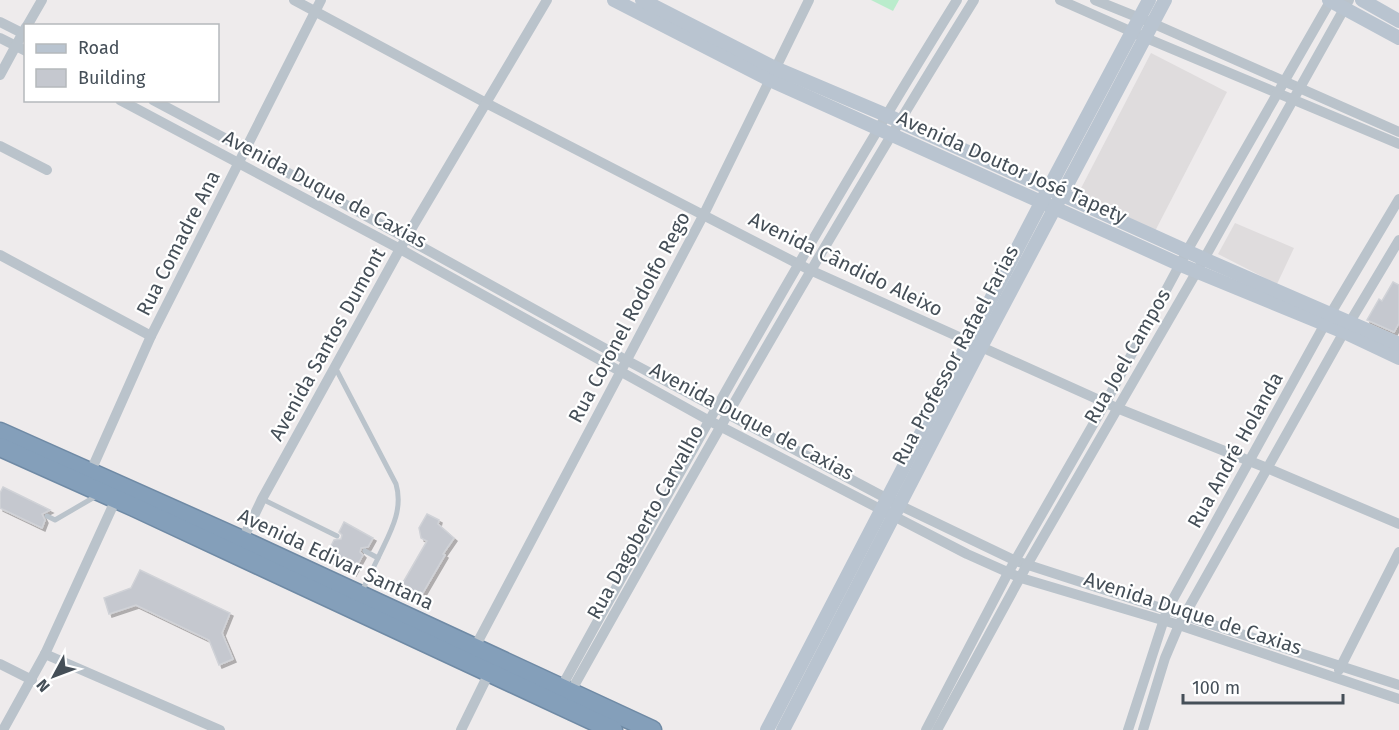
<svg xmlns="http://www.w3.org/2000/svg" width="1399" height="730" viewBox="0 0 1399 730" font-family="'Fira Sans',sans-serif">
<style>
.education{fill:#dfdcdd}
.green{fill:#baeccc}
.building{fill:#c5c8cf;stroke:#d0d2d7;stroke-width:1.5;filter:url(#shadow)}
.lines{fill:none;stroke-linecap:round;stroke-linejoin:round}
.highway-casing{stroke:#6f8aa5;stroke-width:21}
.lane{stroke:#bac3cb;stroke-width:5}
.street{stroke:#bac3cb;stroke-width:10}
.secondary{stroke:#b9c4d0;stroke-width:14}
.highway{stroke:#849fba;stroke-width:18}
.labels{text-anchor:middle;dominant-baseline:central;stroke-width:4.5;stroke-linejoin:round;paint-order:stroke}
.street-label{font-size:20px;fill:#454f58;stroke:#fff}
</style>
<defs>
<filter id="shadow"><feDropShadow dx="3" dy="3" stdDeviation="0" flood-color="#0004"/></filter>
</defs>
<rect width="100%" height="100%" fill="#eeebec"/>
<g class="education">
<polygon points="1151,53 1227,92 1153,235 1077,196"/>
<polygon points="1235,223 1294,248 1277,284 1218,254"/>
</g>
<polygon class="green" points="871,0 899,0 893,11"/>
<g class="building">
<polygon points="1393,282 1399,285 1399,323 1394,332 1367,320 1379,299 1382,301"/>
<polygon points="3,487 50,510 42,514 45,520 42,528 0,508 0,493"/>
<polygon points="427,514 439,520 438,524 454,538 443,554 445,555 417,603 398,591 427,541 421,538 419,528"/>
<polygon points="344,522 373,538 368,547 361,548 360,552 363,555 353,573 325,558 334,540 341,539 342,535 339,532"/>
<polygon points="140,570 230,613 222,633 233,659 219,665 209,640 136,605 109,614 104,598 131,588"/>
</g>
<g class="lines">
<g class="highway-casing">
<g id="highway">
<polyline points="0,432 242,540 652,730"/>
<polyline points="0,447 134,507 613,730"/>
</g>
</g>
<g class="lane">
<path d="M335 367 396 484C404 511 389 534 378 558"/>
<polyline points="262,499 337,536"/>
<polyline points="47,516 55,520 98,495"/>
<polyline points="362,591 378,558 365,551"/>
</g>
<g class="street">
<polyline points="294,0 486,103 810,270 1117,408 1267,468 1399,524"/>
<polyline points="1060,0 1146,38 1399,144"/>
<polyline points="1095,0 1152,23 1399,132"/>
<polyline points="0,22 26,35"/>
<polyline points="27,26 42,0"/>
<polyline points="0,38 26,51"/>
<polyline points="0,75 26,27"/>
<polyline points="120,100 400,249 708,420 967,554 1021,578 1179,625 1399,699"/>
<polyline points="153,100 245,149 626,360 899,505 1016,561 1399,685"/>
<polyline points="0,146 47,170"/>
<polyline points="0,255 151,336"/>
<polyline points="90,473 151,336 321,0"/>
<polyline points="241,543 262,499 406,238 547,0"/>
<polyline points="475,647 704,214 809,0"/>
<polyline points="45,654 220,730"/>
<polyline points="0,664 32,680"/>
<polyline points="1339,670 1399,552"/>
<path d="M561 688C688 456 817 225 957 0"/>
<path d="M570 693C701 459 833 227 974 0"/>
<polyline points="3,730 45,654 116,499"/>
<polyline points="461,730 489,673"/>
<polyline points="926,730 1008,573 1106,402 1187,251 1331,0"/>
<polyline points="937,730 1027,565 1204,259 1349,0"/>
<polyline points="1128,730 1167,610 1331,313 1399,199"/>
<polyline points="1143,730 1165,658 1179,625 1344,332 1399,240"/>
</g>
<g class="secondary">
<polyline points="614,0 768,79 1181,265 1344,332 1399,358"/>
<polyline points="642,0 775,68 886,115 1204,259 1399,344"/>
<polyline points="1329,0 1399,38"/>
<polyline points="1362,0 1399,21"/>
<polyline points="767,730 1042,201 1149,0"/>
<polyline points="783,730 981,347 1165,0"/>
</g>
<use href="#highway" class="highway"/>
</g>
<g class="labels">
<g class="street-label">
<text transform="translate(1012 167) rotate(24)">Avenida Doutor José Tapety</text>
<text transform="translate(325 189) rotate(28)">Avenida Duque de Caxias</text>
<text transform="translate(178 243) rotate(-63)">Rua Comadre Ana</text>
<text transform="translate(846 264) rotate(26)">Avenida Cândido Aleixo</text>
<text transform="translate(629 317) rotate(-62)">Rua Coronel Rodolfo Rego</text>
<text transform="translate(327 344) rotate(-61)">Avenida Santos Dumont</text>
<text transform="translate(955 355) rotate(-62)">Rua Professor Rafael Farias</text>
<text transform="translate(1127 356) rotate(-60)">Rua Joel Campos</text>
<text transform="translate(752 421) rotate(28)">Avenida Duque de Caxias</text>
<text transform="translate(1235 450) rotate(-61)">Rua André Holanda</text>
<text transform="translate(645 522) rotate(-61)">Rua Dagoberto Carvalho</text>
<text transform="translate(336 559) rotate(25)">Avenida Edivar Santana</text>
<text transform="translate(1193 613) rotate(18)">Avenida Duque de Caxias</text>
</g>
</g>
<rect x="24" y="24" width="195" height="78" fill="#ffffff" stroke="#b5b9bc" stroke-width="1.5"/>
<rect x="36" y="44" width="30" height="9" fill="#b9c4d0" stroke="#b5b9bc" stroke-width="1.5"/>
<text x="78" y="54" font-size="18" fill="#454f58">Road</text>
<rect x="36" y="69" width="30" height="18" fill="#c5c8cf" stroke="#b5b9bc" stroke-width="1.5"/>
<text x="78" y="84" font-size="18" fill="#454f58">Building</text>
<g transform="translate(54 676) rotate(229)" stroke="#ffffff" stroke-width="4.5" paint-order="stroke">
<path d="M0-4.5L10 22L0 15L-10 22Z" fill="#454f58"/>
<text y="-9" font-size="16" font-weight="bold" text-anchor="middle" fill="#454f58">N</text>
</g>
<path d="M1183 694v9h160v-9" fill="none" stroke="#454f58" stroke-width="3"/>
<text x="1192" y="694" font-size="18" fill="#454f58" stroke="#ffffff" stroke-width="4.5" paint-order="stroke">100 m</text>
</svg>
